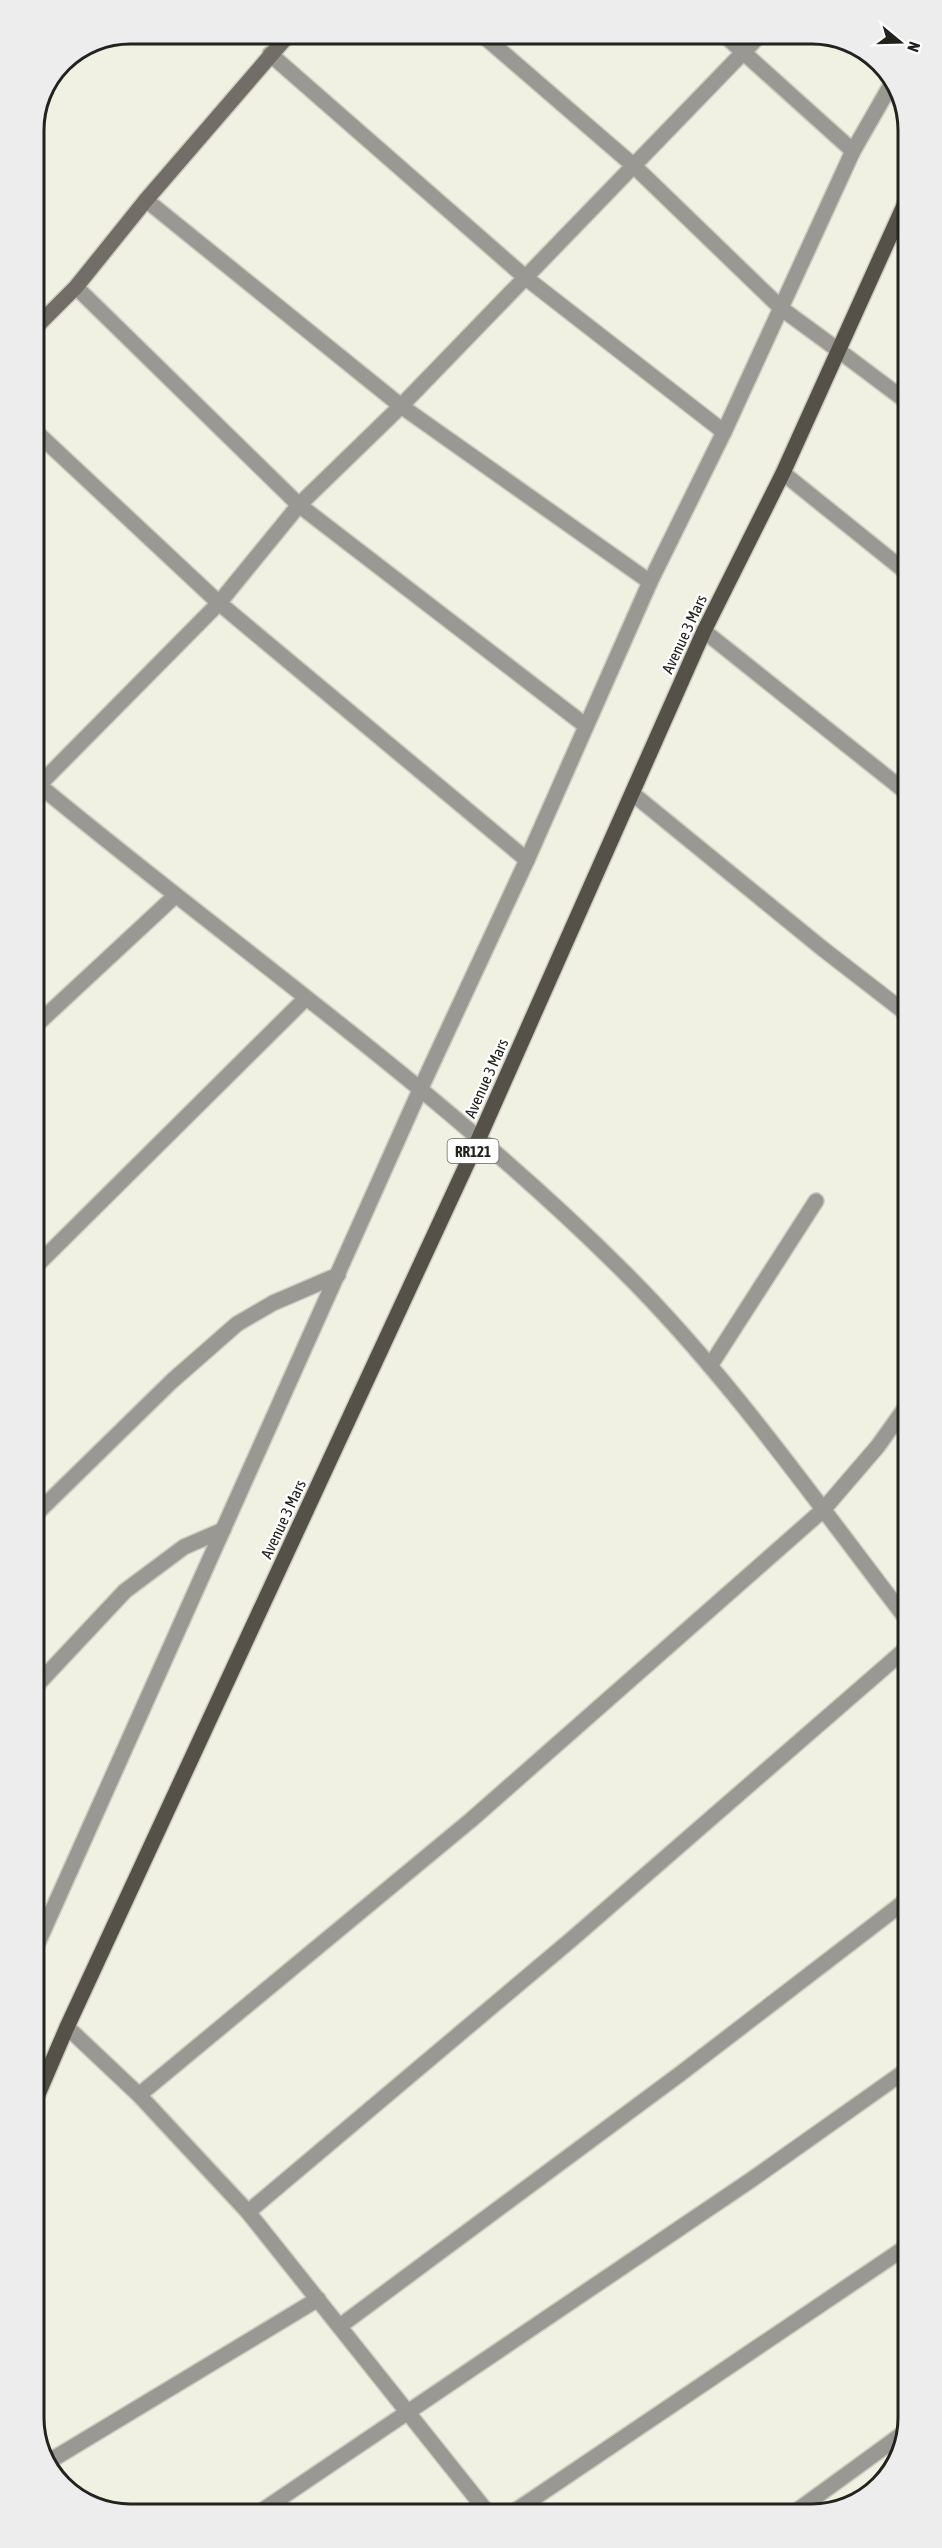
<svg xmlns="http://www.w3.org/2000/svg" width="942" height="2548" viewBox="0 0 942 2548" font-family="'Asap Condensed',sans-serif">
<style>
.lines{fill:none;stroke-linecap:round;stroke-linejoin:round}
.lane-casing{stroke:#ccccc0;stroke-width:18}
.street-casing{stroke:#ccccc0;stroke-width:18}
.secondary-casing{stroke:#ccccc0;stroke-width:18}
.primary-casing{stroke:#ccccc0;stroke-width:18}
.lane{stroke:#9a9893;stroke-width:15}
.street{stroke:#9a9893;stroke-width:15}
.secondary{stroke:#726e67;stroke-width:15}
.primary{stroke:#555148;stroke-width:15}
.labels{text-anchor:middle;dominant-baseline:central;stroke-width:4.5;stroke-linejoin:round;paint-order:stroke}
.shield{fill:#fff;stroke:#656562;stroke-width:1.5}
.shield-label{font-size:15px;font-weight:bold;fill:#23231e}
.street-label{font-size:16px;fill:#23231e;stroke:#fff}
.rim{fill:none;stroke:#23231e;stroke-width:3}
</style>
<rect width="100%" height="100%" fill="#f1f1e3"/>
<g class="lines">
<g class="lane-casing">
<g id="lane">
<polyline points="480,33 634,166 782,309"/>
<polyline points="722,33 853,151"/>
<polyline points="270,54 526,278 724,432"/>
<polyline points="146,200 401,406 650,582"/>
<polyline points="76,287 299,505 586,726"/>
<polyline points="838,350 906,401"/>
<polyline points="34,430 219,603 527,860"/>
<polyline points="783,473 906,572"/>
<polyline points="704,631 907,793"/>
<polyline points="34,790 219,603 299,505 401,406 762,33"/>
<polyline points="633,794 823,949 907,1014"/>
<polyline points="34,1027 175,896"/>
<polyline points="35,1267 305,999"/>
<polyline points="710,1366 816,1201"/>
<polyline points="35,1515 172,1381 237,1324 273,1303 338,1275"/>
<polyline points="139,2095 471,1820 823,1510 878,1446 908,1404"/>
<polyline points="248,2212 572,1939 908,1647"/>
<polyline points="340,2326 680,2074 908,1899"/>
<polyline points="48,2462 318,2299"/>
<polyline points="795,2512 905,2432"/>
<polyline points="512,2513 909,2245"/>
<polyline points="257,2514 751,2180 908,2069"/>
</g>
</g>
<g class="street-casing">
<g id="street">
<polyline points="782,309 838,350"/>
<path d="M34 781C230 944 441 1090 622 1270 729 1376 816 1502 908 1621"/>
<polyline points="35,1687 125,1591 184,1547 223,1530"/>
<polyline points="36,1947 420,1090 527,860 650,582 724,432 853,151 892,83"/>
<polyline points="67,2027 139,2095 248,2212 488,2513"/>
</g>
</g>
<g class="secondary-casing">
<polyline id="secondary" points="33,330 76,287 146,200 290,33"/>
</g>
<g class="primary-casing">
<polyline id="primary" points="36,2099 67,2027 479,1138 704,631 783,473 906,201"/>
</g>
<use href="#lane" class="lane"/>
<use href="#street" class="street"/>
<use href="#secondary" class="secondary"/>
<use href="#primary" class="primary"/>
</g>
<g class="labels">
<rect class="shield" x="447.5" y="1139" width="51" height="24" rx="4.5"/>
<g class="shield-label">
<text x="473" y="1151">RR121</text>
</g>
<g class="street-label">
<text transform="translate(684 634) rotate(-65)">Avenue 3 Mars</text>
<text transform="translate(486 1078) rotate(-66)">Avenue 3 Mars</text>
<text transform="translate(283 1519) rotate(-65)">Avenue 3 Mars</text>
</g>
</g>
<path d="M0 0H942V2548H0ZM130 44H812A86 86 0 0 1 898 130V2418A86 86 0 0 1 812 2504H130A86 86 0 0 1 44 2418V130A86 86 0 0 1 130 44Z" fill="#ededed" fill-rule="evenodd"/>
<path class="rim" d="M130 44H812A86 86 0 0 1 898 130V2418A86 86 0 0 1 812 2504H130A86 86 0 0 1 44 2418V130A86 86 0 0 1 130 44Z"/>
<g transform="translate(900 42) rotate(109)" stroke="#ffffff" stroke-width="4.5" paint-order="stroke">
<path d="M0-4.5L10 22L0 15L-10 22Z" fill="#23231e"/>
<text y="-9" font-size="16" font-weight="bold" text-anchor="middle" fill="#23231e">N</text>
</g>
</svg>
